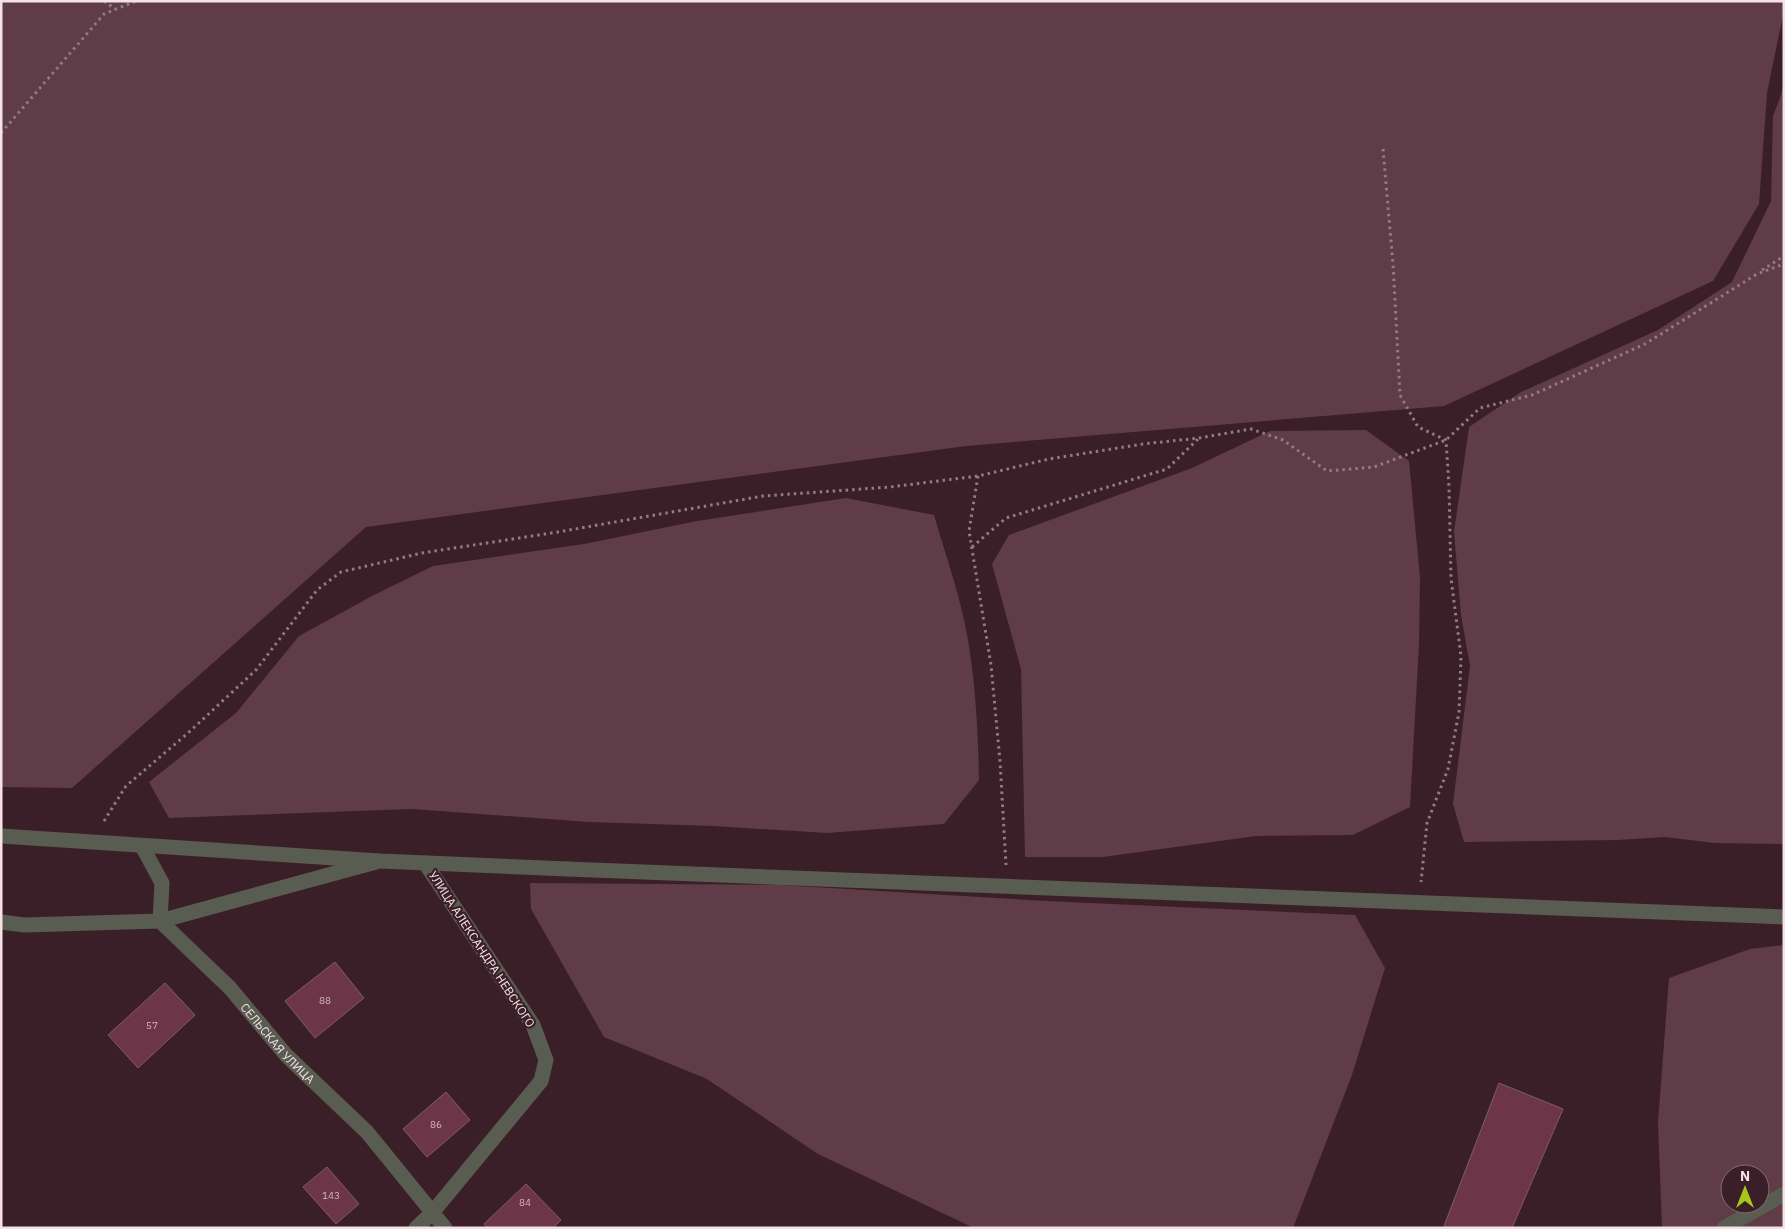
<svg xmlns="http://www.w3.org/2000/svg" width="1785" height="1229" viewBox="0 0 1785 1229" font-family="'IBM Plex Sans',sans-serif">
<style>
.green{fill:#5f3c47;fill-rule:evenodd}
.building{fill:#6d3548;stroke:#7d5d66}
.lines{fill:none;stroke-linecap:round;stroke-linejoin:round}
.path{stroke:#927b82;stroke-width:3;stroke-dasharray:2.5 4;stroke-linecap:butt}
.lane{stroke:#595c50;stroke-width:15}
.street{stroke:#595c50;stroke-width:15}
.labels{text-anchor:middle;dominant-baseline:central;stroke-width:4.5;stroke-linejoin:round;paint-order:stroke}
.number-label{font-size:10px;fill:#d3b6be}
.street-label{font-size:12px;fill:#f5e1e6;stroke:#3a1f28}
</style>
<rect width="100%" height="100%" fill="#3a1f28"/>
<g class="green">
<polygon points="1,1 1784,1 1784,10 1767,93 1759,204 1713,281 1444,406 966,446 366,527 72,788 1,787"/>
<polygon points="1784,82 1784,844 1714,843 1665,837 1618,840 1464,842 1453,804 1470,666 1461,615 1454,532 1469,427 1521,392 1658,330 1732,282 1771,201 1773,116 1781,95"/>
<polygon points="1366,430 1409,461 1420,577 1419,644 1410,807 1353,835 1256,836 1103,857 1025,857 1021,669 992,564 1009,535 1192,468 1270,431"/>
<path d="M846 498 934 515C946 556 961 598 968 640 976 687 978 733 979 780L944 824 827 833 713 826 589 822 412 809 169 818 149 782 236 713 299 636 372 596 433 566 584 544 697 521Z"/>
<polygon points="530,883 780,885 1046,901 1355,915 1385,968 1352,1075 1293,1228 974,1228 818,1154 707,1079 604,1037 531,909"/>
<path d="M1784 945V1228H1662L1658 1122 1669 978 1750 949ZM1730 1174H1760V1204H1730Z"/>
</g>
<g class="building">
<polygon points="335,962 364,998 315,1038 285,1001"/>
<polygon points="165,983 195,1015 138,1068 108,1035"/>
<polygon points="1499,1083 1563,1109 1512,1228 1449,1228 1444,1226"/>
<polygon points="446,1092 470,1120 427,1157 403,1129"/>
<polygon points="327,1167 359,1204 336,1224 303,1187"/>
<polygon points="526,1184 561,1220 553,1228 487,1228 484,1224"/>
</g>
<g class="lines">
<g class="path">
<polyline points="104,1 115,9"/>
<polyline points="1,133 104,14 136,1"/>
<polyline points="1383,149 1393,264 1400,395 1418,427 1446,440 1449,487 1451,578 1461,656 1459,712 1448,769 1427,823 1421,882"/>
<polyline points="1762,270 1784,256"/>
<polyline points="978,476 969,531 991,665 1000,761 1006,865"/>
<polyline points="972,547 1006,518 1167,469 1199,438"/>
<polyline points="104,821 126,786 188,733 256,670 317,590 341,572 422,553 558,532 763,496 890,487 978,476 1049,459 1143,444 1199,438 1251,429 1283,440 1327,471 1374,467 1446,440 1480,408 1532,395 1645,344 1757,274 1784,264"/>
</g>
<g class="lane">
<polyline points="568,869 1784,917"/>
<polyline points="1,922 24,925 160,921 376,862"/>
<polyline points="1724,1228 1784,1194"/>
</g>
<g class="street">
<polyline points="1,836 380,861 568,869"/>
<path id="s1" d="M142 846 162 883 160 921 230 988 286 1055 367 1132 445 1228"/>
<polyline points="416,1228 432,1213 541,1081 546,1060 533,1025 425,863"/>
</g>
</g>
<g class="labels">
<g class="number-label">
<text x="325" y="1000">88</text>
<text x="152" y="1025">57</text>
<text x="436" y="1124">86</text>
<text x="331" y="1195">143</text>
<text x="525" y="1202">84</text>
</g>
<g class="street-label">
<text transform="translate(482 949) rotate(57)">УЛИЦА АЛЕКСАНДРА НЕВСКОГО</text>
<text stroke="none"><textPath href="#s1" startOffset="250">СЕЛЬСКАЯ УЛИЦА</textPath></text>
</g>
</g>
<rect width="1785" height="1229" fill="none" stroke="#f5e1e6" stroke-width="5"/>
<g transform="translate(1745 1189)"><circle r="24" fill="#3a1f28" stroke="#856d74"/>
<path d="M0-4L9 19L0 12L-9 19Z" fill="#a9c71a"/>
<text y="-8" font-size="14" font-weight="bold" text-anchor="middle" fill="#f5e1e6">N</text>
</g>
</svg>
